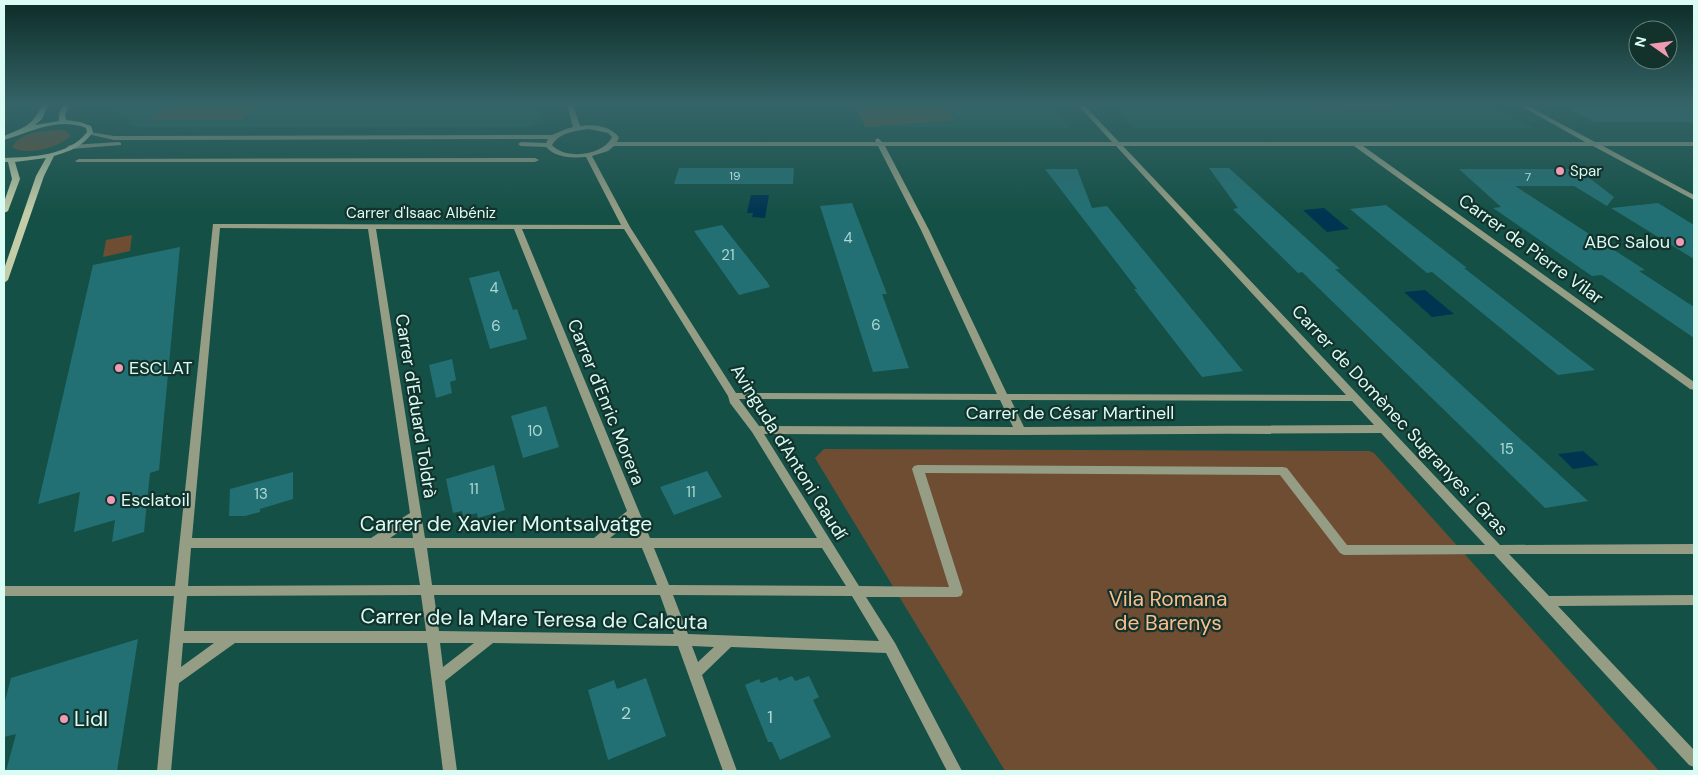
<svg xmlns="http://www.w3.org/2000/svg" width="1698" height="775" viewBox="0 0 1698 775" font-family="'DM Sans',sans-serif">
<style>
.built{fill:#195e53}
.green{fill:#6e4d32}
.water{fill:#003552}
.building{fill:#237074}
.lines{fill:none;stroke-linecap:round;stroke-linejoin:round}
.street{fill:#969d85;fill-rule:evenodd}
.secondary{fill:#c3cda8;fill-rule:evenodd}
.poi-dot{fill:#f09ab4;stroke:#13322c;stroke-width:2}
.labels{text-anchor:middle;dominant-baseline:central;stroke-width:4.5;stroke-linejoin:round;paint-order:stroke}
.far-number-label{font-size:12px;fill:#acd9d4}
.far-poi-label{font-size:15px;fill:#d9fcf4;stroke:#13322c;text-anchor:start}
.far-street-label{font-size:15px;fill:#d9fcf4;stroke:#13322c}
.number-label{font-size:15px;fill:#acd9d4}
.poi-label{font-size:18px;fill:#d9fcf4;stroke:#13322c;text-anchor:start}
.street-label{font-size:18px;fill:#d9fcf4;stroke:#13322c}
.near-number-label{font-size:18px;fill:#acd9d4}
.near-street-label{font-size:21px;fill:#d9fcf4;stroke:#13322c}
.near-park-label{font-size:21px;fill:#fcbe8c;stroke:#13322c}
.near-poi-label{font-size:21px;fill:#d9fcf4;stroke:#13322c;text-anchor:start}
</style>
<rect width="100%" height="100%" fill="#155046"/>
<g class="built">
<polygon points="99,105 538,105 542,121 528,127 134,127 129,125 129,120 120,114 100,108"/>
<polygon points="854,105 1051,105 1071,128 865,127"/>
<polygon points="1112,105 1491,105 1533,128 1135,128"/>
</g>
<g class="green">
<polygon points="170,105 259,105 241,120 149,120"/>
<polygon points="855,105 945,105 955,120 866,127"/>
<polygon points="1321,105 1413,105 1331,111"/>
<path d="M60 130 66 131 71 135C62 147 24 157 12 147 20 132 46 130 60 130Z"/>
<polygon points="132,235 130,251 103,257 106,240"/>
<polygon points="824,449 1369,451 1374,453 1659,771 1005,771 815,458"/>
</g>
<g class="water">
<polygon points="751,195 769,195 765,218 752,217 753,213 747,213"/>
<polygon points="1324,208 1349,229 1327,232 1303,210"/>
<polygon points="1425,290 1454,314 1432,317 1404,292"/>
<polygon points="1583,451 1599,465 1573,469 1558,454"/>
</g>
<g class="building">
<polygon points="1562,105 1694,105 1694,122 1594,122"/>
<polygon points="679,168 794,168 793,184 674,184"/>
<polygon points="1209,168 1229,168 1340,269 1335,269 1588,501 1545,508 1302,272 1298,273 1233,209 1238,208"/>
<polygon points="1045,169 1077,169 1092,208 1107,206 1243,371 1202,377 1134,289 1137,289"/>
<polygon points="1459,169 1578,169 1614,197 1607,206 1574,186 1515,186 1645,270 1639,271 1694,307 1694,338 1602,275 1592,276 1493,208 1501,207"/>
<polygon points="852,203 887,294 882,294 909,368 873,372 820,206"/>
<polygon points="1658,203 1694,225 1694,259 1611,208"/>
<polygon points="1386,205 1467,268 1464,268 1595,370 1558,375 1432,272 1427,273 1350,209"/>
<polygon points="722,225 768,283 770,287 739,295 694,231"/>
<polygon points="180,247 159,470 150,473 144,532 112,542 115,520 74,532 80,492 38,504 93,265"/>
<polygon points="499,271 513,310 517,309 527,339 490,349 469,278"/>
<polygon points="452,359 456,380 450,382 452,393 436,398 429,365"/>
<polygon points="546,406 559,447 523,458 511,416"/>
<polygon points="494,465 505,510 478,518 477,513 463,517 462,511 453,513 446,479"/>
<polygon points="707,471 722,497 674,515 660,487"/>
<polygon points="293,472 293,499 260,509 260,512 245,516 229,516 230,489"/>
<polygon points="138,639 117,771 6,771 16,734 4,737 4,705 11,678"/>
<polygon points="792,676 795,681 809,676 819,697 813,700 831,737 780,760 772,742 768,742 745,685 759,679 761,683 777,677 779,681"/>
<polygon points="646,678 666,736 608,760 588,690 614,680 617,689"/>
</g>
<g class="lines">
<g class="street">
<path d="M567 105H573L580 126C594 124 610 126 619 137L617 142H876L875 140 878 138 882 142H1112L1078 105H1084L1119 142H1585L1519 105H1526L1595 142H1694V146H1603L1694 195V200L1593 146H1363L1694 382V390L1690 389 1354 146H1123L1500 545 1694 544V554H1509L1549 596 1694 595V605L1558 606 1694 750V767L1689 765 1494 554 1344 555 1340 553 1280 475 925 473 963 592 961 596 957 597H866L895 643 962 771H947L886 653 731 647 702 675 737 771H723L678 646 493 643 445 681 457 771H443L427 643H235L179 683 171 771H157L174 596H4V586H175L213 224 621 225 586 157C571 158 556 158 546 147L521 146 518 144 521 142 546 143 548 139 114 140 87 134 90 132 114 136 552 135 566 129 573 127ZM589 129 608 133 612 137C603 156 565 160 552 145 560 132 575 131 589 129ZM614 146H878L921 230 997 394 736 393 630 227 592 156 608 151ZM885 146H1116L1346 395 1007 394 929 230ZM220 228 368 229 410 513 371 538H192ZM376 229H514L627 511 594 538H425ZM522 229H624L728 396 730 403 752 432 817 538H650ZM739 399 1000 400 1013 427 759 426ZM1011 400 1352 401 1374 425 1024 427ZM1381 433 1485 545H1347L1287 468 1283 467 918 465 914 466 912 469 949 587 859 586 764 434 1020 435ZM631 521 638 538H610ZM411 524 413 538H390ZM191 548H414L420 585 188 586ZM427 548H642L657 585H432ZM654 548H822L846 586 669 585ZM421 595 426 631H184L187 596ZM434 595H660L674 634 439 631ZM673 595 852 596 879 641 688 634ZM183 643H214L181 667ZM440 643H474L443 667ZM692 646 714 647 698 662Z"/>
<polygon points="119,142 121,143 121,145 70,149 67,147 70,145"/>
<polygon points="79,159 535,158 539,160 535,162 77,162 75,161"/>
</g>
<path class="secondary" d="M42 105H48L42 119 35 125 59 121V114L63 105H69L65 114 66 120 80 122 91 126 93 132C83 146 71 151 54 156L44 176 8 280 4 283V269L36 176 46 158 15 162 20 179 8 211 4 213V202L12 179 8 162H4V158C31 157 69 156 87 132L86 128C57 117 31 132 4 140V136C24 127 32 127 42 105Z"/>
</g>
<linearGradient id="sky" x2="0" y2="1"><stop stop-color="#0c2c26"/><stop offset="0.49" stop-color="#356468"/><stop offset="1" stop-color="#356468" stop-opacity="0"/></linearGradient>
<rect width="1698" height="213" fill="url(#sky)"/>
<g class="poi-dot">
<circle cx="1560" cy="171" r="5"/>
<circle cx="1680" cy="242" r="5"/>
<circle cx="119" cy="368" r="5"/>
<circle cx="111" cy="500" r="5"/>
<circle cx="64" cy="719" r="5"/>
</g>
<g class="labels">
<g class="far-number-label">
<text x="735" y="176">19</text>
<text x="1528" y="177">7</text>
</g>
<g class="far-poi-label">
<text x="1570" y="171">Spar</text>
</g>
<g class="far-street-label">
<text x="421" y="213">Carrer d'Isaac Albéniz</text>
</g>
<g class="number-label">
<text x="848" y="238">4</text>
<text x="728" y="255">21</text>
<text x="494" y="288">4</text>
<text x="876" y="325">6</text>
<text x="496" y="326">6</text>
<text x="535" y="431">10</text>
<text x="1507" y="449">15</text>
<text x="474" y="489">11</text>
<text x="691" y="492">11</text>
<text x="261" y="494">13</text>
</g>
<g class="poi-label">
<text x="1670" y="242" text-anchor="end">ABC Salou</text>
<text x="129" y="368">ESCLAT</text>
<text x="121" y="500">Esclatoil</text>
</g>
<g class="street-label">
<text transform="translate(1531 249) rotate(36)">Carrer de Pierre Vilar</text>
<text transform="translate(606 402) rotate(68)">Carrer d'Enric Morera</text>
<text transform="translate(416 406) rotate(81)">Carrer d'Eduard Toldrà</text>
<text x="1070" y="413">Carrer de César Martinell</text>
<text transform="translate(1400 420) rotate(47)">Carrer de Domènec Sugranyes i Gras</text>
<text transform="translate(789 452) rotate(58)">Avinguda d'Antoni Gaudí</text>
</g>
<g class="near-number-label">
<text x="626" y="713">2</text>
<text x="770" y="717">1</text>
</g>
<g class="near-street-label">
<text x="506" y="524">Carrer de Xavier Montsalvatge</text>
<text transform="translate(534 619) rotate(1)">Carrer de la Mare Teresa de Calcuta</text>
</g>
<g class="near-park-label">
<text x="1168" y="599">Vila Romana<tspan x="1168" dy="24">de Barenys</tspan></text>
</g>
<g class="near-poi-label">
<text x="74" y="719">Lidl</text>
</g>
</g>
<rect width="1698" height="775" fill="none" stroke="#d9fcf4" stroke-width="10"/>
<g transform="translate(1653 45) rotate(284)"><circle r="24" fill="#13322c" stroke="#62837c"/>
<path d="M0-4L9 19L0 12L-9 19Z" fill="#f09ab4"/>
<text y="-8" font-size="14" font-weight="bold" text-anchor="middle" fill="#d9fcf4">N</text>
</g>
</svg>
